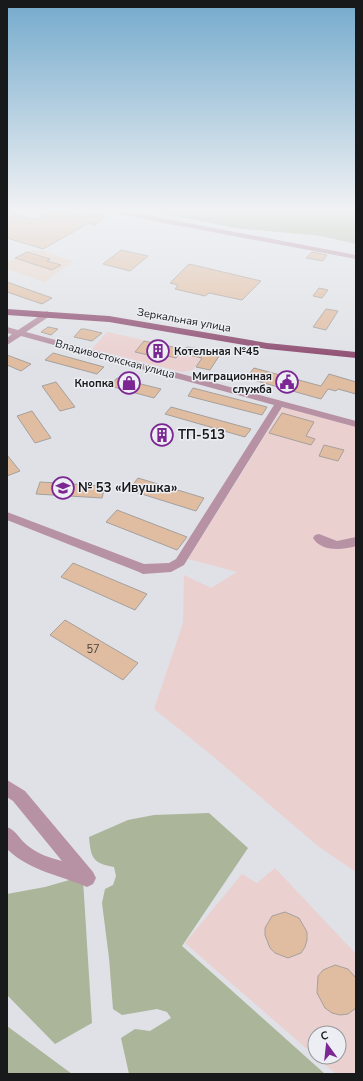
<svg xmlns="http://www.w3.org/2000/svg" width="363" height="1081" viewBox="0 0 363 1081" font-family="'Nunito Sans',sans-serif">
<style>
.industrial{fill:#ebd0d0}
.education{fill:#e8d3c6}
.green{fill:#aab599}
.building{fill:#e0bca0;stroke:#a5a09d}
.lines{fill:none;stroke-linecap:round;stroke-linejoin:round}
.minor{fill:#b791a4;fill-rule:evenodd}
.major{fill:#8e4d71;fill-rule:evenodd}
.labels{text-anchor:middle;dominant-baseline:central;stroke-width:3;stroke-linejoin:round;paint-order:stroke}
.far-street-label{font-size:11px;fill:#18191b;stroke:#eceef3}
.far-poi-label{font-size:11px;font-weight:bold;fill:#18191b;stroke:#eceef3;text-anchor:end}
.number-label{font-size:11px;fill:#4a423c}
.poi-label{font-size:13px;font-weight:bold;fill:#18191b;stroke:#eceef3;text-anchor:start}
</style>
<rect width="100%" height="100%" fill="#dfe1e6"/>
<g class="industrial">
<polygon points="107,332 183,349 188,347 207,350 193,370 182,372 92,349"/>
<polygon points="283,407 356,426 356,872 319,847 209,753 154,709 183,623 184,575 211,588 237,572 188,559"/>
<polygon points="275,868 356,954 356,1074 336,1074 316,1057 339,1057 339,1033 315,1033 315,1056 185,943 242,874 257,883"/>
</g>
<polygon class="education" points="29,250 43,251 73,261 45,282 7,269 7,263"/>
<g class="green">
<polygon points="150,211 356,211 356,244 321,236 236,228"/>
<path d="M209 813 248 848 182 946 325 1074H129L121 1038 135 1029 150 1031 171 1018 167 1012 157 1009 122 1015 113 1009 109 958 102 903 105 889 113 885 116 876 114 867C93 863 91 859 89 837L128 820 154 815Z"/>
<polygon points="73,879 83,880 92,1023 55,1044 7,995 7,894 45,887"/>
<polygon points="7,1026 72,1074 7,1074"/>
</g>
<g class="building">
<polygon points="50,211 60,211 88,217 92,214 105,216 95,225 89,223 43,249 7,238 7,218 14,214 35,220"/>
<polygon points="121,250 148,256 130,271 103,264"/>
<polygon points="27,252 50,259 47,261 61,265 52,270 15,258"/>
<polygon points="312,252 327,255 323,261 306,258"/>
<polygon points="189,264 261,281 242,300 209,293 205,296 175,289 178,285 170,283"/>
<polygon points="7,282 52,298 42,304 7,292"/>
<polygon points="319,288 328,290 322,298 313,296"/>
<polygon points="326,309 338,311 326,330 313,327"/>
<polygon points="48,327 58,329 51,335 41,332"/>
<polygon points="81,329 85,329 102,333 92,341 74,337"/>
<polygon points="144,341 183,349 188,347 221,353 210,370 196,367 202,358 180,353 176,358 168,356 166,359 135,352"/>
<polygon points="53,353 104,367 97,374 45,360"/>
<polygon points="7,355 31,364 21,371 7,365"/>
<polygon points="254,368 321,386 329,374 356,382 356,394 338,389 336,391 328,389 321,399 246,378"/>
<polygon points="117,378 161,389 154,398 110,386"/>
<polygon points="56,382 75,407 60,411 42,386"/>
<polygon points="193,388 267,407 262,415 188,396"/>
<polygon points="171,407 251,429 245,437 165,414"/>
<polygon points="32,411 51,438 35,443 17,416"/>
<polygon points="282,413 314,422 306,436 315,439 311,445 269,433"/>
<polygon points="324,445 344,450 338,461 319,456"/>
<polygon points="7,455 20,471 7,476"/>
<polygon points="138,478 204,498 196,511 129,490"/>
<polygon points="40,482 105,486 102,498 36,494"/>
<polygon points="117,510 187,537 177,550 106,522"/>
<polygon points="73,563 147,594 135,610 61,577"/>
<polygon points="65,620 138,663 123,680 50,635"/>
<polygon points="285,912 299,918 307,932 307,940 305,947 301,953 288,958 275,953 270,948 265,935 265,928 272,916"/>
<polygon points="335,965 348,969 356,978 356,1008 348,1014 340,1015 332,1013 325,1008 317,993 318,976 323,970"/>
</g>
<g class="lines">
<g class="minor">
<polygon points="7,211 11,211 7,213"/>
<polygon points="114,211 125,211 356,255 356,259 143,219"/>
<polygon points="47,311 51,314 50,316 26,332 356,421 356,427 282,407 184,565 171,572 143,574 139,572 7,520 7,512 144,564 169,563 176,559 274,405 21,336 7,345 7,338 12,334 7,333 7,327 18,330"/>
<path d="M319 534 337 541 356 537V546C343 550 321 552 313 538L315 535Z"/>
<path d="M7 780 25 791 93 872 96 878 93 884 87 887C59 875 31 871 8 850L7 827C16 830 20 840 28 846 38 854 50 858 62 861L13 801 7 797Z"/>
</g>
<polygon class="major" points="7,309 109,316 267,343 356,352 356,358 267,349 109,322 7,315"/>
</g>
<linearGradient id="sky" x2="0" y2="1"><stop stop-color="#74aacc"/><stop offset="0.58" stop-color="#f1f2f4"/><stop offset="1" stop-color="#f1f2f4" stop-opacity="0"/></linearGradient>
<rect width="363" height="362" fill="url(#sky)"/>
<defs>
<g id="building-ring" transform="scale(1.15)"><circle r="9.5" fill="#eceef3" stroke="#7c2694" stroke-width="1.5"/><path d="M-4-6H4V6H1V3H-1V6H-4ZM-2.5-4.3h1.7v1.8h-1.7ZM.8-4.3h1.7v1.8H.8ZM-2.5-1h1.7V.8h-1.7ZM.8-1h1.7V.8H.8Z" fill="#7c2694"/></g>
<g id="civic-ring" transform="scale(1.15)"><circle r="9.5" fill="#eceef3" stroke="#7c2694" stroke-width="1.5"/><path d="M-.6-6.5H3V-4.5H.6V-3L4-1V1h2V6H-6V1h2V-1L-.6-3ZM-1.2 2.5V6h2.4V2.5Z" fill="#7c2694"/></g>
<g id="shop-ring" transform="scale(1.15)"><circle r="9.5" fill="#eceef3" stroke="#7c2694" stroke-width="1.5"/><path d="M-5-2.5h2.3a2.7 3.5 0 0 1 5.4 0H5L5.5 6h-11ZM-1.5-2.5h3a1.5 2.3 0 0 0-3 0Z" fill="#7c2694"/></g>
<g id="school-ring" transform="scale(1.15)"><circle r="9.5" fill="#eceef3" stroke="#7c2694" stroke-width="1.5"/><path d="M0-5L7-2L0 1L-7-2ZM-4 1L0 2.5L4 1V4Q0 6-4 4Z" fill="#7c2694"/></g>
</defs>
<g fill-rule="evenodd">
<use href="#building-ring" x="158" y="351"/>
<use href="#civic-ring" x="287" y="382"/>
<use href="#shop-ring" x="129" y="383"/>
<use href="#building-ring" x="162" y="435"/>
<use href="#school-ring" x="63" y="488"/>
</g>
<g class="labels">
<g class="far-street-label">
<text transform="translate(184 320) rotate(10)">Зеркальная улица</text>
<text transform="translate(115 359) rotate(15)">Владивостокская улица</text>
</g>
<g class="far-poi-label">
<text x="174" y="351" text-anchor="start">Котельная №45</text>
<text x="272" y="376">Миграционная<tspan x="272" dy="13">служба</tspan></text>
<text x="114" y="383">Кнопка</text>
</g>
<g class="number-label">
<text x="93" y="649">57</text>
</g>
<g class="poi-label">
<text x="178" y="435">ТП-513</text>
<text x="78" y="488">№ 53 «Ивушка»</text>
</g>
</g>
<rect width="363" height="1081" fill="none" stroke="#18191b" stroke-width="16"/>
<g transform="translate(327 1045) rotate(345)"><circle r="19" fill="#eceef3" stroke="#97999d"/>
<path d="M0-3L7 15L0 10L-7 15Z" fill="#7c2694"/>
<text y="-6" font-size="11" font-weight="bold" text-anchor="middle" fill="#18191b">С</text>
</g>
</svg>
